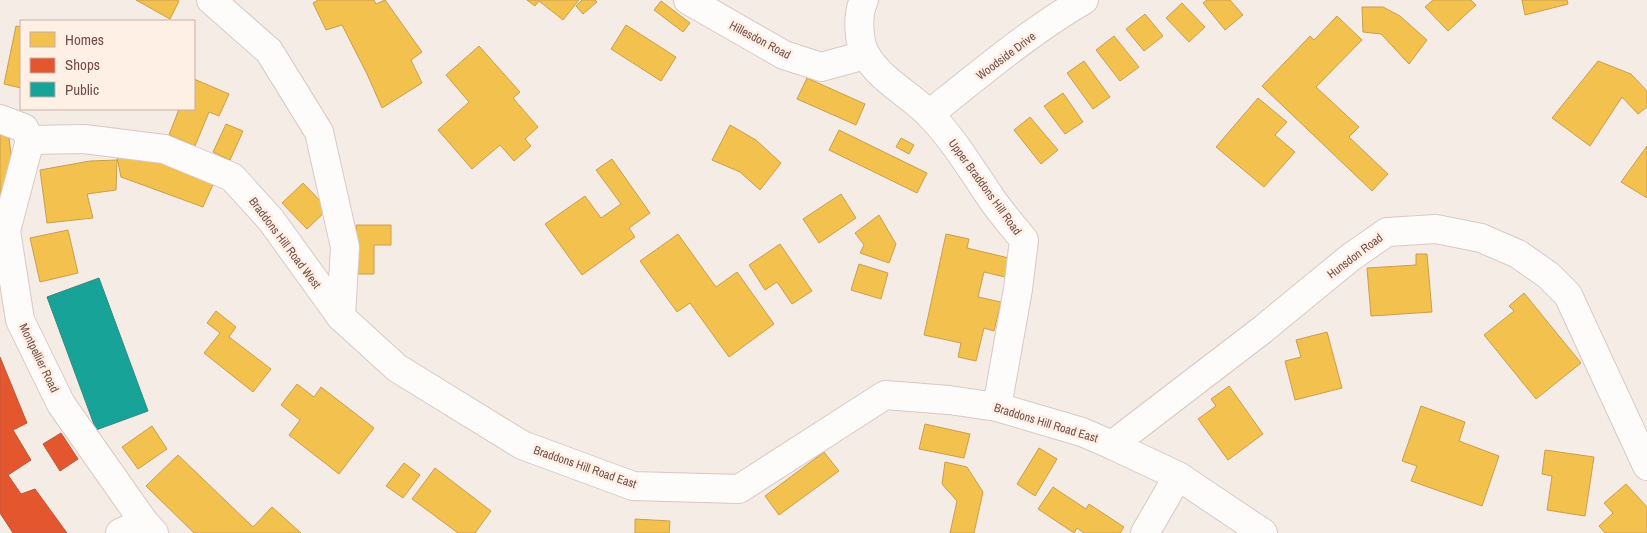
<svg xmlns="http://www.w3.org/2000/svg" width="1647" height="533" viewBox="0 0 1647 533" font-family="'Archivo Narrow',sans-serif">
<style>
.homes{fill:#f2c14e;stroke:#cc9e4c}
.shops{fill:#e4572e;stroke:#c25436}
.public{fill:#17a398;stroke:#338a80}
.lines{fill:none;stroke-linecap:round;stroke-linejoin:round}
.minor-casing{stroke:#d7c9c4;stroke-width:30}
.minor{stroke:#fefcfb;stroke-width:28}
.labels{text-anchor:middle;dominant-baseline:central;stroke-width:5;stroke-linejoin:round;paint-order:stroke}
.street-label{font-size:12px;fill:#734e48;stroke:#fff0e6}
</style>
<rect width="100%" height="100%" fill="#f6ece6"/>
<g class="homes">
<polygon points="136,0 177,0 179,1 170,19"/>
<polygon points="318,0 374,0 376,4 385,0 422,52 411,60 422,83 382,108 367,74 342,25 326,30 313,3"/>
<polygon points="527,0 579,0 563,20 539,1 535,6"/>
<polygon points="582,0 595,0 597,2 583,14 576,6"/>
<polygon points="1207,0 1230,0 1243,15 1225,30 1203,3"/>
<polygon points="1433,0 1471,0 1476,5 1448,31 1425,7"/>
<polygon points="1522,0 1567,0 1568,4 1525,15"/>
<polygon points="661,1 690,23 683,32 654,10"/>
<polygon points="1182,3 1205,27 1189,42 1166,18"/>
<polygon points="1362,7 1383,7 1400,16 1427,40 1409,64 1381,34 1363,32"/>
<polygon points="1145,14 1163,36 1144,51 1126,29"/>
<polygon points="1337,16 1362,40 1316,87 1359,127 1349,137 1388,174 1372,191 1262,86 1310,36 1314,40"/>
<polygon points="626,25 676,57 661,81 611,49"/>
<polygon points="16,26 21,27 21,88 4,84"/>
<polygon points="1114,36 1139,67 1120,81 1096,50"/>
<polygon points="479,46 520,92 513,98 538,127 525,139 531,146 514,161 500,145 472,169 438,130 469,102 446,75"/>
<polygon points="1084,61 1110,97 1093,109 1067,73"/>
<polygon points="1598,61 1631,74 1647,91 1647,107 1638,114 1622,97 1590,146 1552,118"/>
<polygon points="807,78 865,104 856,125 797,99"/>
<polygon points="194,79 229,94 219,116 209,112 195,146 169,135 179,109 194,109"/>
<polygon points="1063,93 1083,122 1065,134 1044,106"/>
<polygon points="1258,98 1287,122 1275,135 1295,152 1264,187 1216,147"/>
<polygon points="1030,117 1058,150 1041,164 1014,130"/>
<polygon points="226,124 243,131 230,160 213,152"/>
<polygon points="730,125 756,140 781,163 760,190 740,172 712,160"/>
<polygon points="839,130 927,173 917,193 829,150"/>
<polygon points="0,133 9,138 13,171 0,202"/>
<polygon points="901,138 914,145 909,154 896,147"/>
<polygon points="1647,146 1647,198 1621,182"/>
<polygon points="116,152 142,156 214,182 203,207 121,177"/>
<polygon points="612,159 650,213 629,228 635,237 582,275 545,224 585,196 601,218 621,204 596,170"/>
<polygon points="117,160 116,190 87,194 93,218 47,223 40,170 90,161"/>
<polygon points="303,183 328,209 307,229 282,203"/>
<polygon points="841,194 856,218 819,243 803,219"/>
<polygon points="879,215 896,244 889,263 860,253 864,245 855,233"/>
<polygon points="356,225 391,225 391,245 374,245 374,274 356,274"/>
<polygon points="68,230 78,273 40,282 30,238"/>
<polygon points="678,234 716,287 737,272 774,324 729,357 690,303 677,312 640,261"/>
<polygon points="946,234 969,239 967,248 1013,259 1009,278 984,272 978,297 1001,302 994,331 984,328 976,361 958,357 961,343 924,335"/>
<polygon points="780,244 812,291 792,304 777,282 765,290 749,265"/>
<polygon points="1416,254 1427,254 1432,312 1371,316 1367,268 1416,265"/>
<polygon points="859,264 888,273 881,299 851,290"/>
<polygon points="1524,293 1581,363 1536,399 1484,335 1514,311 1509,306"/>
<polygon points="216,311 236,327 229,337 271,369 253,392 204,353 220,333 207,323"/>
<polygon points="1327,332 1342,388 1295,400 1285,361 1301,357 1296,340"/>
<polygon points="297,384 314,397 321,387 374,428 339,474 289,435 300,420 281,405"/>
<polygon points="1229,386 1263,434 1228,460 1198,419 1216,406 1211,399"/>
<polygon points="1421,406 1465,422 1459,441 1499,456 1482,506 1411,481 1417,466 1402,461"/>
<polygon points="925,424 970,434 964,458 919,449"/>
<polygon points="152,426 167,449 138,469 122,447"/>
<polygon points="1039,448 1057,459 1035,496 1017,484"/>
<polygon points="1545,450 1594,457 1585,516 1547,510 1552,476 1542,474"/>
<polygon points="824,452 839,471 779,515 765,496"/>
<polygon points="178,455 253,527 272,507 301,533 194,533 146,486"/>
<polygon points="945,462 967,467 983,492 974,533 950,533 957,501 942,484"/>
<polygon points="404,463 420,475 403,498 386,486"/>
<polygon points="435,468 491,511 475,533 458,533 412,499"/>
<polygon points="1626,484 1647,507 1647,533 1605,533 1599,526 1613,513 1604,503"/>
<polygon points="1053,487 1086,509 1089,504 1124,527 1120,533 1084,533 1077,528 1074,533 1038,509"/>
<polygon points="635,519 670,521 669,533 635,533"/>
</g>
<g class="shops">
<polygon points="0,357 27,423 13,430 31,460 8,475 21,494 35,489 67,533 13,533 0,513"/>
<polygon points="61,433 78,459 60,471 43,444"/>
</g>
<polygon class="public" points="99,278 148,411 96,430 47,297"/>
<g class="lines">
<g class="minor-casing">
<g id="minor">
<polyline points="211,0 269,51 319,132 345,247 341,317 397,368 522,445 633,486 739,489 885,395 949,400 997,407 1082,432 1112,445 1178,476 1263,533"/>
<polyline points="688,0 784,55 821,67 865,55"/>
<path d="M864 0C857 14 858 42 866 55 881 81 910 94 930 115 954 140 972 170 991 198 1001 213 1013 226 1024 240L1018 289 997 407"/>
<path d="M929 114C979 75 1029 32 1084 0"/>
<polyline points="0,119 24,128 30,140"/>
<polyline points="30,140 6,231 20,320 61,404 144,522 154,533"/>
<polyline points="30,140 84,139 164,149 232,177 271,220 341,317"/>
<polyline points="1112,445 1262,330 1351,257 1387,232 1436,229 1481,238 1518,254 1548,275 1568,295 1647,466"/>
<polyline points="120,533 144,522"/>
<polyline points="1145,533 1178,476"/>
</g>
</g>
<use href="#minor" class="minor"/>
</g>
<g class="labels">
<g class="street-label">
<text transform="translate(760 40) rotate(28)">Hillesdon Road</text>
<text transform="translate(1006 56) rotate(-37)">Woodside Drive</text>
<text transform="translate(985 187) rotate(54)">Upper Braddons Hill Road</text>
<text transform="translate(285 243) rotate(53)">Braddons Hill Road West</text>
<text transform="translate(1355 256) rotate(-37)">Hunsdon Road</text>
<text transform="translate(39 358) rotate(64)">Montpellier Road</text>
<text transform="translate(1046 423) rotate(17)">Braddons Hill Road East</text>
<text transform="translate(585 467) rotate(19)">Braddons Hill Road East</text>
</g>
</g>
<rect x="20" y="20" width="175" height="90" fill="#fff0e6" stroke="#c7afa7"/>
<rect x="30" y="32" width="25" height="15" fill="#f2c14e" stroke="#c7afa7"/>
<text x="65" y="45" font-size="15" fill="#734e48">Homes</text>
<rect x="30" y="58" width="25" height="15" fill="#e4572e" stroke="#c7afa7"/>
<text x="65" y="70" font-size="15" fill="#734e48">Shops</text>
<rect x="30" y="82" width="25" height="15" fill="#17a398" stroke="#c7afa7"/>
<text x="65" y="95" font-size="15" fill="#734e48">Public</text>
</svg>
